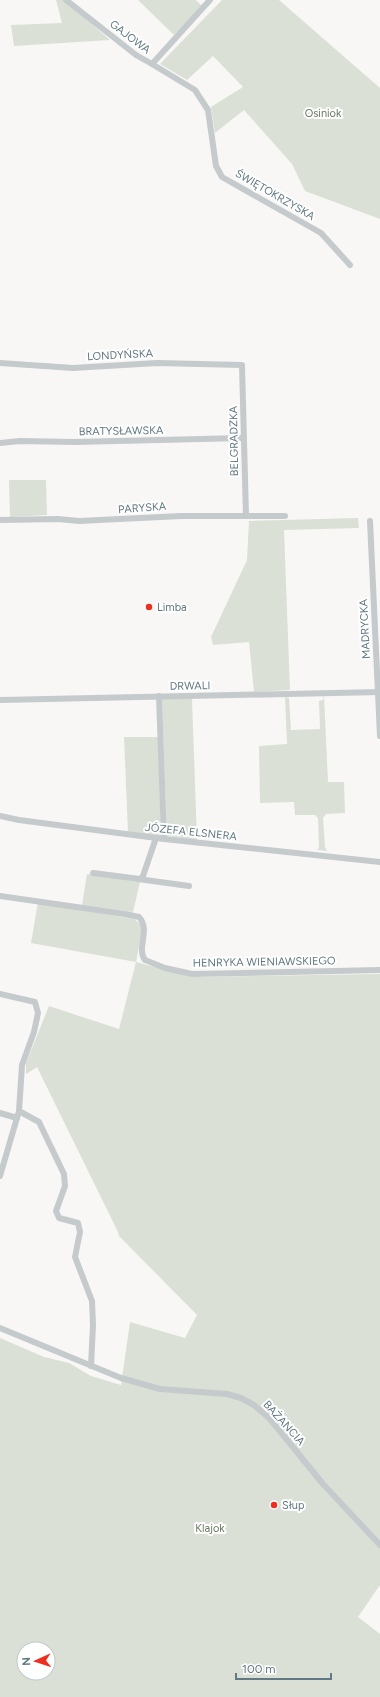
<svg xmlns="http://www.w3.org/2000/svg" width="380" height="1697" viewBox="0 0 380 1697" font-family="Figtree,sans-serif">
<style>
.green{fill:#dae0d5;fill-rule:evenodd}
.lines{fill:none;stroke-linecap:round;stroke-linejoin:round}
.minor{stroke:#c5cacd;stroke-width:6}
.poi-dot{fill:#ef2e1e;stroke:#fff;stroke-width:1.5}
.labels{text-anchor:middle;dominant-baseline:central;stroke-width:4;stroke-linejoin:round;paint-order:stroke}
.street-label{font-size:11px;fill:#617982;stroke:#fff}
.park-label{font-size:11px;fill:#687960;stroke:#fff}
.poi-label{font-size:11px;fill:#617982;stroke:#fff;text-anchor:start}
</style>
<rect width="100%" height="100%" fill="#f8f7f5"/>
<g class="green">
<polygon points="56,0 64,0 110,40 14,46 11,25 62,23"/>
<polygon points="138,0 196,0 202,6 174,35"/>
<polygon points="222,0 279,0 380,88 380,219 305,191 292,164 244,110 215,133 211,107 243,87 213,56 187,80 160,64"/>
<polygon points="9,480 46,480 47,515 10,517"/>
<polygon points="358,518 359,528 284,530 290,690 254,692 249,642 213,645 211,637 247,560 249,521"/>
<polygon points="324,695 328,782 344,782 345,813 326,814 323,818 325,847 327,851 317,850 319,848 318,818 315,815 295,815 294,802 260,803 259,746 287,744 285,697 289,698 291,730 320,729 319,701 323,700"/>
<polygon points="162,699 192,699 197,840 167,836"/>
<polygon points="124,737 158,737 161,836 128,832"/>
<polygon points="87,874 140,882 133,912 82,905"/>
<path d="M38 902 134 919 143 926 136 962 192 977 380 974V1585L358 1617 380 1634V1697H0V1338L44 1357 69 1363 91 1376 121 1385 130 1322 185 1338 197 1315 119 1236 118 1232 37 1067 26 1074V1063L49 1006 119 1029 136 962 31 943ZM24 1649H48V1673H24Z"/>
</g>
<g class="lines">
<g class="minor">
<polyline points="66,0 136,55 152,64 210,0"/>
<polyline points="152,64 195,90 208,110 216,166 222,177 321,233 350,265"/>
<polyline points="0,363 73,368 157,363 242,365 246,516"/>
<polyline points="0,443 20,441 75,442 243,438"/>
<polyline points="0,520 58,519 79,521 181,516 285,516"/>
<polyline points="370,521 380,736"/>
<polyline points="159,696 164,839"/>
<polyline points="0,700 380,692"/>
<polyline points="0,816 19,820 164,839 380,862"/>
<polyline points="93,873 140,879 143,876 156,838"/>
<polyline points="138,879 189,886"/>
<path d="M0 896 125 914 139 917C151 930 136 947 145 960L165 968 192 974 380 970"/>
<polyline points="0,994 35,1002 38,1013 34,1032 22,1065 19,1111 0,1176"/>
<polyline points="19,1111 39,1122 64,1174 65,1186 56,1211 59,1218 78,1223 80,1232 75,1257 92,1301 93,1325 91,1366"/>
<polyline points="0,1113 17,1118"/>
<polyline points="0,1328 121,1378 160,1389 227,1394 241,1398 254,1405 270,1419 323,1484 380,1545"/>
</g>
</g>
<g class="poi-dot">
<circle cx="149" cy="607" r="4"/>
<circle cx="274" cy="1505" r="4"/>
</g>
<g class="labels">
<g class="street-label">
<text transform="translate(130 37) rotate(37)">GAJOWA</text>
<text transform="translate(275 195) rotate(30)">ŚWIĘTOKRZYSKA</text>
<text transform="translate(120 355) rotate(-3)">LONDYŃSKA</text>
<text transform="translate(121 431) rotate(-1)">BRATYSŁAWSKA</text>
<text transform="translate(234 441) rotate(-91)">BELGRADZKA</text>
<text transform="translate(142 508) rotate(-4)">PARYSKA</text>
<text transform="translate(365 629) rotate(-93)">MADRYCKA</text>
<text transform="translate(190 686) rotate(-1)">DRWALI</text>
<text transform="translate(191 832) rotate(6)">JÓZEFA ELSNERA</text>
<text transform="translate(264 962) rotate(-1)">HENRYKA WIENIAWSKIEGO</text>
<text transform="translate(284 1423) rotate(48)">BAŻANCIA</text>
</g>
<g class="park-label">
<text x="323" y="113">Osiniok</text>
<text x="210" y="1528">Klajok</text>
</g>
<g class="poi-label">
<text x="157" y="607">Limba</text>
<text x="282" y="1505">Słup</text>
</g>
</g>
<g transform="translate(36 1661) rotate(267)"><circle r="19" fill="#ffffff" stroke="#c0c9cd"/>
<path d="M0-3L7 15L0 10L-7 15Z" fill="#ef2e1e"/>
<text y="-6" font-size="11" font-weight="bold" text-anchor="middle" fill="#617982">N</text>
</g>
<path d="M236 1673v6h95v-6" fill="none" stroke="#617982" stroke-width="2"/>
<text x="242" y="1673" font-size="12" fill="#617982" stroke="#ffffff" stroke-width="3" paint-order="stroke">100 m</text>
</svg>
